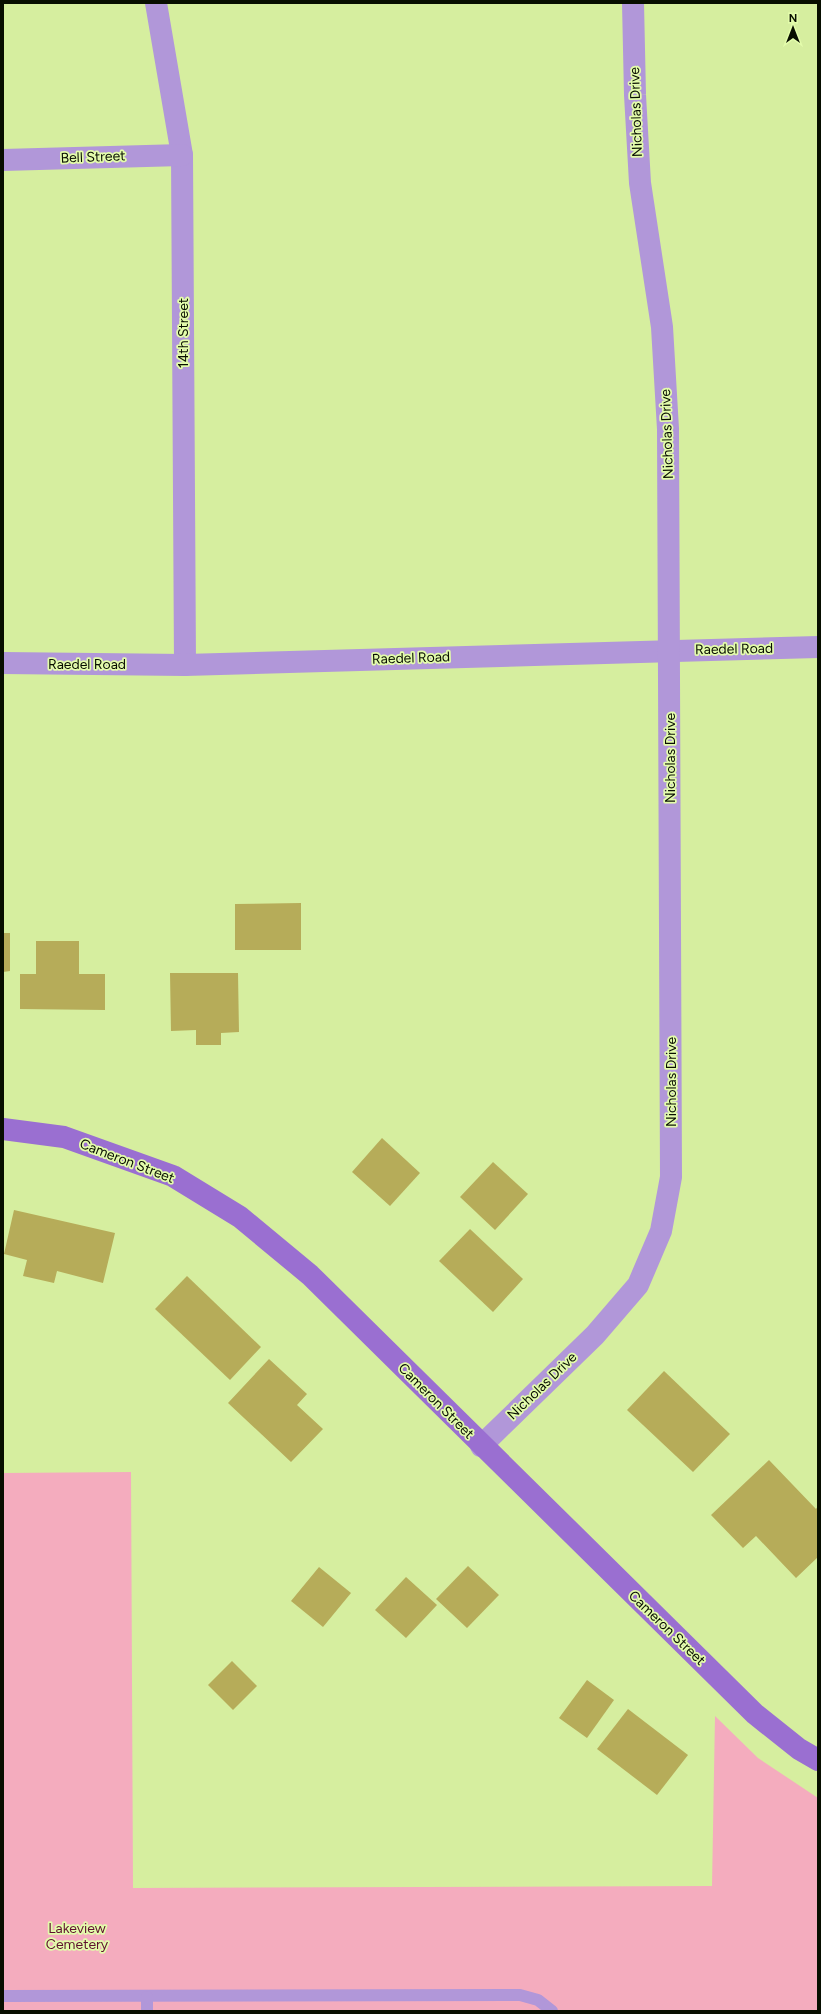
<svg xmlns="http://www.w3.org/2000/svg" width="821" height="2014" viewBox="0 0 821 2014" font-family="Figtree,sans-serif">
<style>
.green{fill:#f4acbe}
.building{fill:#b6ac59}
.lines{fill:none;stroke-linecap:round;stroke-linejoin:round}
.lane{stroke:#b197d9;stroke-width:12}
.street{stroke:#b197d9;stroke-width:22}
.secondary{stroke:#9a6fd1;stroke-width:22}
.labels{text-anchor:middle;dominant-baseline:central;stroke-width:3.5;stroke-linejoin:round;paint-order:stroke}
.street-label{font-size:14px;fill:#080e00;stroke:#e3fcab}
.park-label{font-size:14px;fill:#5f102f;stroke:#e3fcab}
</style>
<rect width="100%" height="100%" fill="#d6ee9f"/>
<polygon class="green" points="131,1472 133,1888 712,1886 715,1716 758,1758 818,1798 818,2011 3,2011 3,1473"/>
<g class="building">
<polygon points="301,903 301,950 235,950 235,904"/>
<polygon points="3,933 10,933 10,971 3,972"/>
<polygon points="36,941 79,941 79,974 105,974 105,1010 20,1009 20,974 36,974"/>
<polygon points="170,973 238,973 239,1032 221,1033 221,1045 196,1045 196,1030 171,1031"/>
<polygon points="382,1138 420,1173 390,1206 352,1172"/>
<polygon points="493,1162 528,1194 495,1230 460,1197"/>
<polygon points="14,1210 115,1233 103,1283 57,1271 54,1283 23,1276 27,1260 4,1254"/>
<polygon points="470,1229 523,1279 493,1312 439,1261"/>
<polygon points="187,1276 261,1347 230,1380 155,1309"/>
<polygon points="269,1359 307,1394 297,1405 323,1429 291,1462 228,1403"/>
<polygon points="664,1371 730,1434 693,1472 627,1410"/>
<polygon points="769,1460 816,1509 818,1506 818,1557 796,1578 756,1536 743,1548 711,1515"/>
<polygon points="468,1566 499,1595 467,1628 436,1599"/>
<polygon points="319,1567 351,1593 323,1627 291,1601"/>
<polygon points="406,1577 437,1605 406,1638 375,1610"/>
<polygon points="232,1661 257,1686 233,1710 208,1685"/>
<polygon points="587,1680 614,1700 587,1738 559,1718"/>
<polygon points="628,1709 688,1755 657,1795 597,1749"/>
</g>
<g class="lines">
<g class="lane">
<polyline points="3,1996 520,1995 538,2000 552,2011"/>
<polyline points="147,1997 147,2011"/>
</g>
<g class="street">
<polyline points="156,3 182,155 185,665"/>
<polyline points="3,160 182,155"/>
<polyline points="3,663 185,665 818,647"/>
<polyline points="481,1446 595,1335 638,1285 661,1231 671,1177 668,429 662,327 640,183 635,95 633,3"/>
</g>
<polyline class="secondary" points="3,1129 64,1137 173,1176 240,1217 310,1275 755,1714 799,1749 818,1760"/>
</g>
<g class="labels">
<g class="street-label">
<text transform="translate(636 112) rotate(-92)">Nicholas Drive</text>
<text transform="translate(93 157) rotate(-2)">Bell Street</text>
<text transform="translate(183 333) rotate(-90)">14th Street</text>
<text transform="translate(667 434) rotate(-92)">Nicholas Drive</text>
<text transform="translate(734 649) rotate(-1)">Raedel Road</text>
<text transform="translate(411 658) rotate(-2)">Raedel Road</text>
<text x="87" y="664">Raedel Road</text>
<text transform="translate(670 758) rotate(-90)">Nicholas Drive</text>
<text transform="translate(671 1082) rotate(-90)">Nicholas Drive</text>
<text transform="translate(127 1161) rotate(21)">Cameron Street</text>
<text transform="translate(542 1386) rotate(-44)">Nicholas Drive</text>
<text transform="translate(436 1401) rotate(45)">Cameron Street</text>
<text transform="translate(667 1628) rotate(44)">Cameron Street</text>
</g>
<g class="park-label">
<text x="77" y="1928">Lakeview<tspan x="77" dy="16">Cemetery</tspan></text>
</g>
</g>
<rect width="821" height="2014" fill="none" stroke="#080e00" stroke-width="8"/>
<g transform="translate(793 28)" stroke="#e3fcab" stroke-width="3" paint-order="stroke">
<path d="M0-3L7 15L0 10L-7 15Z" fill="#080e00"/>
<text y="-6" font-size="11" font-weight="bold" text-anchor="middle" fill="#080e00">N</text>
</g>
</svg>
